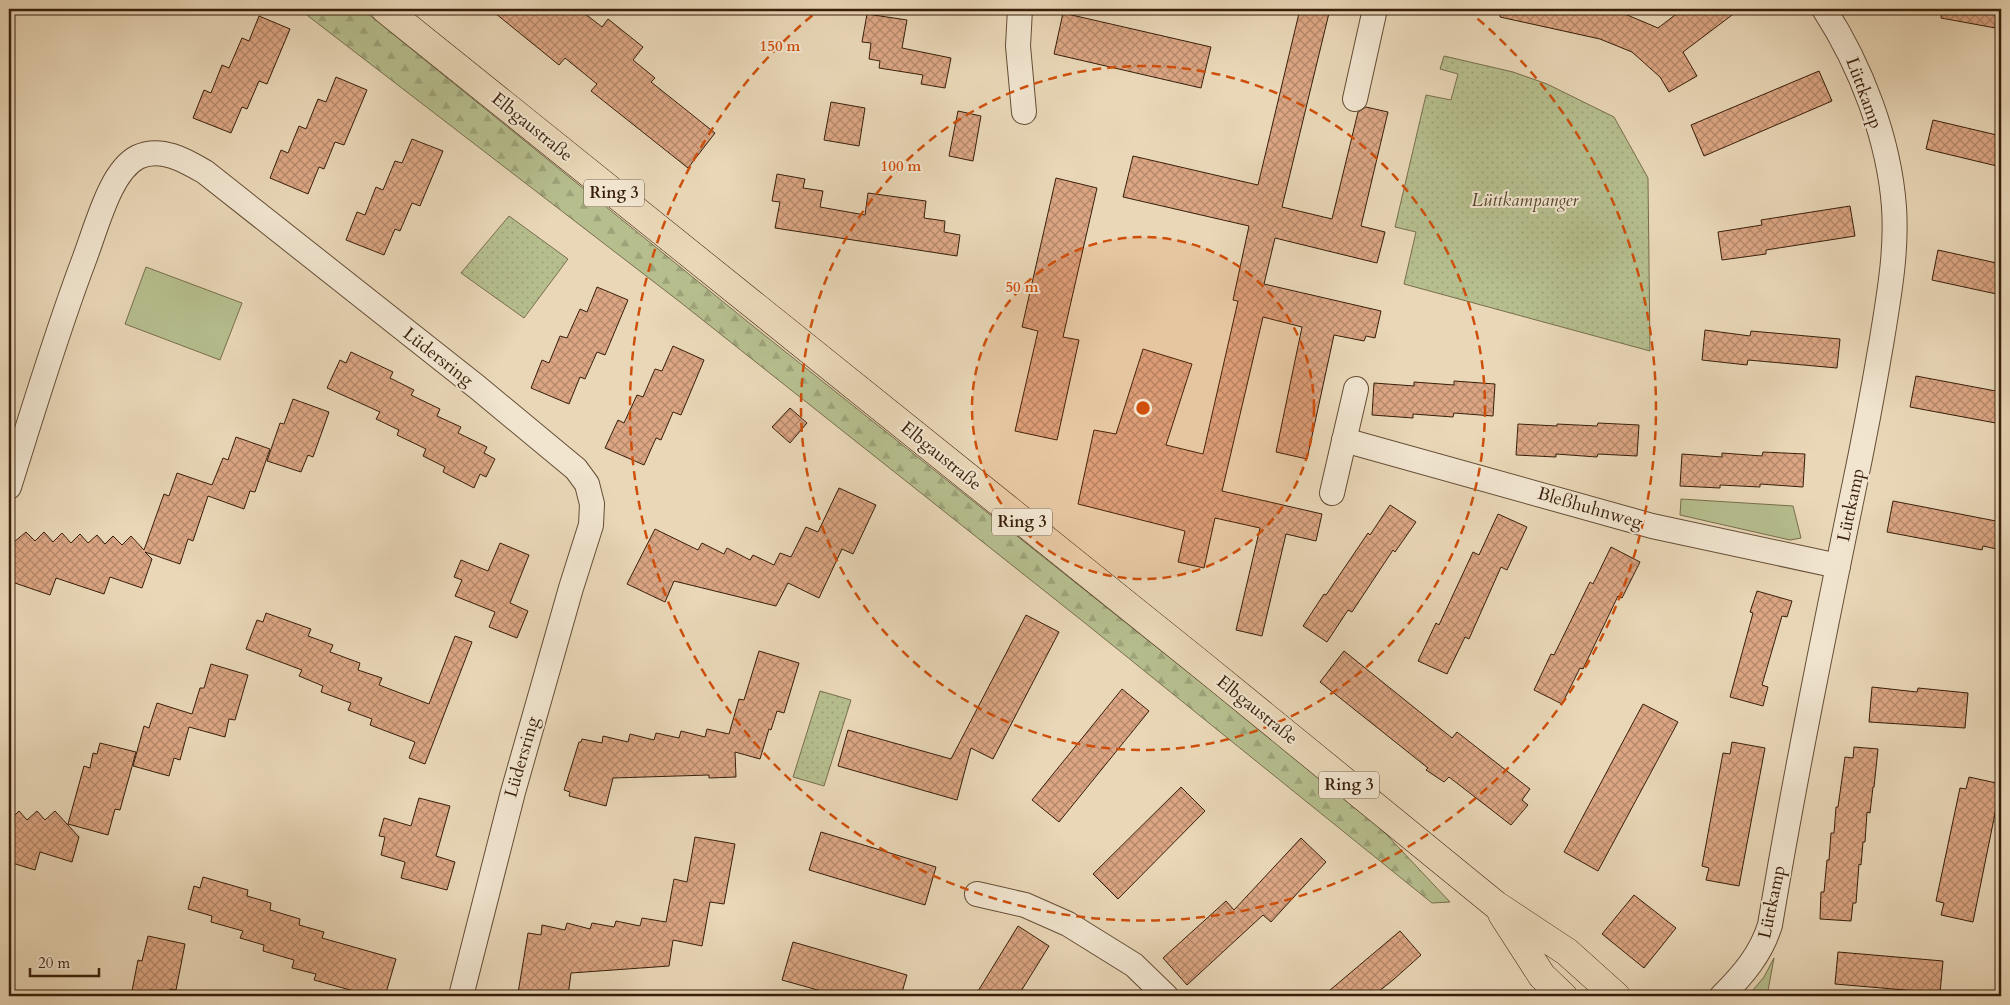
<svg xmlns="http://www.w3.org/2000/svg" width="2010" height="1005" viewBox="0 0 2010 1005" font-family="Cardo,serif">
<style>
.grass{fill:#b6be8e;stroke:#786e4c}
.forest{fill:url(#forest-firs);stroke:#786e4c}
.park{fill:url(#park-dots);stroke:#786e4c}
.building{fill:url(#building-cross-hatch);stroke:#391f0a}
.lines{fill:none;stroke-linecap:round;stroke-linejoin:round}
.minor-casing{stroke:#654d35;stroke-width:26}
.major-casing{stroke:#391f0a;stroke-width:29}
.minor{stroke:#f1e5d0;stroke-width:24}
.major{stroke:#e9d7b7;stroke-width:28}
.ring{fill:none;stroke:#ce500c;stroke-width:2.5;stroke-dasharray:9 6}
.labels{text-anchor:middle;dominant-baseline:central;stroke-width:4;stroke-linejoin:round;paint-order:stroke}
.shield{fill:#f1e5d0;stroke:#705a45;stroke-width:1}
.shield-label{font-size:16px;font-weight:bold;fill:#391f0a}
.street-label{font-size:18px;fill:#391f0a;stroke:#f1e5d0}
.park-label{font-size:18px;font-style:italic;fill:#58472b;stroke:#f1e5d0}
.centre{fill:#ce500c;stroke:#f1e5d0;stroke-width:2.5}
.ring-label{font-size:15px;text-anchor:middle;font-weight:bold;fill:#ce500c;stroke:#f1e5d0;stroke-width:4;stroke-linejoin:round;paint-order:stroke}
</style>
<defs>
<pattern id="forest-firs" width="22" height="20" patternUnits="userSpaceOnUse" patternTransform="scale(1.25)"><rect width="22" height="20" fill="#b6be8e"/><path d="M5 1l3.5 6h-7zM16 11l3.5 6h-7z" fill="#9da379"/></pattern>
<pattern id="park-dots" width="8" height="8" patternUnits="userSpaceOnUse" patternTransform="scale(1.25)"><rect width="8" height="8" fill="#b6be8e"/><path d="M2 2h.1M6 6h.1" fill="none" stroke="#9da379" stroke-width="1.8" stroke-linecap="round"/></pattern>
<pattern id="building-cross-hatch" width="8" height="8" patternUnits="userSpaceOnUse" patternTransform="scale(1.25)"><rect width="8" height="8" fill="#dca684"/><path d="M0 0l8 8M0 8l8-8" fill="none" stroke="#b3876a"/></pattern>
</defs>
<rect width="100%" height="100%" fill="#e9d7b7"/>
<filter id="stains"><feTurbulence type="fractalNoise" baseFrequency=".004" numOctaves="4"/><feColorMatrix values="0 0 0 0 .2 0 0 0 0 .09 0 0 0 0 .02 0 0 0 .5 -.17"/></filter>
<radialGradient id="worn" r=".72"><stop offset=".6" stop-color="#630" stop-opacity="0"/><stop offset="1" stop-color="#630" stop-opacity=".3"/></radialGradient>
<g class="grass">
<polygon points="146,267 242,303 220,360 125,324"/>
<polygon points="1681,499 1793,506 1801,538 1790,540 1680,515"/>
<polygon points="1774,958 1767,996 1748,996 1764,977"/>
</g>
<polygon class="forest" points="299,9 362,9 753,326 1370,817 1450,902 1432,903 1085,623 680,302"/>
<g class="park">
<polygon points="1444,56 1513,72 1547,84 1614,117 1648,178 1650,351 1404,284 1416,232 1395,227 1426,95 1451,100 1458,74 1440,69"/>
<polygon points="509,216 568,259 524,318 461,273"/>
<polygon points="820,691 851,700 824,786 793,777"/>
</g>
<g class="building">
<polygon points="490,9 579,9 602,27 608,19 643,47 633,60 655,78 651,82 715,133 688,168 591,91 597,84 565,58 559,65"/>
<polygon points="1300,9 1330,9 1282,207 1332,219 1358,112 1366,107 1388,112 1361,226 1385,232 1377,263 1275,238 1264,284 1381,311 1375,338 1366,336 1364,341 1334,335 1307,459 1276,452 1302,327 1263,317 1222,491 1322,514 1316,541 1286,534 1262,636 1236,630 1260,528 1215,518 1204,568 1178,562 1185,531 1078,504 1094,430 1116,434 1143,349 1192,364 1166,445 1203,454 1238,301 1233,300 1249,226 1123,197 1133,156 1258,185"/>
<polygon points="1501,9 1613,9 1658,28 1683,9 1740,9 1683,52 1697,76 1669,92 1660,77 1632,52 1600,39 1500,17"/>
<polygon points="1942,9 2001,9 2001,29 1941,18"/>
<polygon points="1063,13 1211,47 1201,88 1054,54"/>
<polygon points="867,14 907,20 902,48 951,58 945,88 921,84 923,75 879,68 880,61 869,59 871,43 862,42"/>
<polygon points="259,16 290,29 267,84 259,81 247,109 242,107 231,133 193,118 204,90 211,93 222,65 229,68 242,38 249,41"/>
<polygon points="1819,71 1832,101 1704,156 1691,125"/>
<polygon points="336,77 367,90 344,145 335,142 324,169 319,167 308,194 270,178 281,150 288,153 299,126 306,129 318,99 326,102"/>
<polygon points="831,102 865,108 859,146 824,140"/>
<polygon points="958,111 981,116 973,161 949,156"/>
<polygon points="1933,120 2001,136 2001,167 1926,149"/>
<polygon points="412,139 443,151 420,206 412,203 400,231 395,229 384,255 346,240 357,212 365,215 376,187 383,190 395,161 402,163"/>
<polygon points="777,174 805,179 803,188 823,191 820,207 865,215 868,193 926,201 924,218 945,221 944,232 960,235 957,256 775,228 780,202 772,201"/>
<polygon points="1056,178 1097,188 1063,337 1079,340 1057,440 1015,431 1038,331 1022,327"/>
<polygon points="1850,206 1855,236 1766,250 1766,254 1722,260 1718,232 1762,225 1761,220"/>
<polygon points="1938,250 2001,264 2001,295 1932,280"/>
<polygon points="597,287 628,300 605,355 597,352 585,379 580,377 569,404 531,388 542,360 549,363 560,336 567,338 580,309 587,312"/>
<polygon points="1705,330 1750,336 1751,331 1840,339 1837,368 1748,360 1747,365 1702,360"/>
<polygon points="673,346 704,360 681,415 673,412 661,440 656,438 644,465 605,448 618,420 624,423 637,395 643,397 655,369 662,371"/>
<polygon points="351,352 393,372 390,378 414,390 411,395 440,409 437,416 461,427 458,433 487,447 484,453 495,459 486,477 480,474 474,488 443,472 445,467 423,456 426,449 397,435 399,430 376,419 380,412 327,388 340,360 346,363"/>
<polygon points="1916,376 2001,392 2001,424 1910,407"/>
<polygon points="1454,381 1495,384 1493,416 1454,413 1453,417 1413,414 1413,418 1372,415 1374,383 1414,386 1414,382 1454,385"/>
<polygon points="293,399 329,412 313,457 308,455 301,472 267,461 280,423 284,424"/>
<polygon points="790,408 807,423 790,443 772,427"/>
<polygon points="1598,423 1639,425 1637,456 1598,454 1597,457 1556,454 1556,457 1516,455 1518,424 1557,426 1557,424 1597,426"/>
<polygon points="236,437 270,449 255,492 250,491 244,509 208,496 193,541 188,539 180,564 145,552 152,559 142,588 110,577 104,594 56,578 50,595 9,581 9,559 14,542 26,532 35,541 44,532 53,542 62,533 71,543 80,534 88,543 97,535 105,544 113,536 122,545 131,536 144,550 164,494 169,496 177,473 212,485 223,458 228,460"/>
<polygon points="1763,452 1805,454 1803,487 1760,484 1760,487 1720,485 1720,488 1680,486 1682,454 1722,457 1722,453 1762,456"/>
<polygon points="839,488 876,505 853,554 842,549 819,598 788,583 776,606 674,581 665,602 627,584 655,529 698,550 702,543 724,554 727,548 750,560 753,555 774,565 780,553 791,557 806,527 818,532"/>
<polygon points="1893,501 2001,522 2001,550 1983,546 1982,550 1887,532"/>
<polygon points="1390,505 1416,522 1395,552 1393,550 1352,612 1348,610 1327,642 1303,626 1324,594 1326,595 1368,533 1370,535"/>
<polygon points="1498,514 1527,527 1507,570 1501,567 1469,639 1465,637 1447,674 1418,661 1436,623 1439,625 1473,552 1479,555"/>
<polygon points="500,543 529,555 510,603 528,611 517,638 489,627 495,612 455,596 462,580 454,577 461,560 488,571"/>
<polygon points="1611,547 1640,562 1622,598 1618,596 1583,669 1580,668 1562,704 1534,690 1551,654 1554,655 1590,582 1593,584"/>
<polygon points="1757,591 1792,601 1787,617 1782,616 1762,685 1768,687 1763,706 1730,697 1753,613 1750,612"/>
<polygon points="266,613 311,629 308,636 333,645 330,652 360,663 358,670 382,678 379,685 429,704 455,636 472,642 425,764 409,758 415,742 370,725 372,719 348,710 351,703 321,692 323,686 299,676 302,670 246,649 257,620 263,622"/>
<polygon points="1026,615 1059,632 993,759 971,748 957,800 838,766 848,730 951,759"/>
<polygon points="759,651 799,663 784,713 777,711 771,730 769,729 760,759 735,752 736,777 709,778 709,775 613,778 606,806 569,796 570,792 564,790 579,742 581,742 582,739 602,743 603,736 628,742 630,734 654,740 656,733 679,738 681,731 705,737 707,729 729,734 739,699 744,700"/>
<polygon points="1344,651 1452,738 1457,732 1530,789 1522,800 1528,805 1511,825 1449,777 1444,782 1426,770 1428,768 1320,682"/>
<polygon points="211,664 248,675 235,720 229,719 225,737 189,727 180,760 174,758 169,776 133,766 144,726 149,728 157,703 192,714 200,688 204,688"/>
<polygon points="1872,687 1917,692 1918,688 1968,693 1965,728 1869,722"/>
<polygon points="1122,689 1149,711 1059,822 1032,800"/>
<polygon points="1643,704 1678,722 1598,871 1564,852"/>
<polygon points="1732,742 1765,748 1739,886 1706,880 1709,868 1702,866 1723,753 1730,754"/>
<polygon points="100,743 136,752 120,810 115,809 108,835 68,824 84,766 90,768 93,753 97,754"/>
<polygon points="1854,747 1878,749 1874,787 1873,787 1870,813 1867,812 1865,842 1863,842 1861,865 1859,864 1856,903 1853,903 1851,921 1820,919 1821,892 1824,892 1827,860 1829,860 1831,833 1834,833 1836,807 1838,807 1845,757 1853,758"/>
<polygon points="1969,777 2001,784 1973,922 1941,915 1944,903 1936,901 1960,788 1966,789"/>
<polygon points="1181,787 1205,811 1118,899 1093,874"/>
<polygon points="419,798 450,806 436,856 455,862 447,890 401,878 405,862 381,855 385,837 379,836 384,818 411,826"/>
<polygon points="19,811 27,820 37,811 45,820 55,811 79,837 72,862 40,852 35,870 9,862 9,821"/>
<polygon points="821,832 936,867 925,905 809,870"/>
<polygon points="695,837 735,844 724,904 710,902 702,946 673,940 669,966 571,973 568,996 536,996 518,993 528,933 541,935 542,925 565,930 567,923 590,929 592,923 614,927 616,921 640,926 642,918 666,922 674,879 687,882"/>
<polygon points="1301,838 1326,862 1271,922 1263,915 1187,985 1163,958 1226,901 1234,910"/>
<polygon points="203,877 248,890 247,896 271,903 270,910 300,919 299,925 324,932 322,938 396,959 385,996 372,996 314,980 316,974 292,968 294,960 263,951 264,945 240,938 243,931 211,922 212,916 188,909 194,886 200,888"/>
<polygon points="1634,895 1676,928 1644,968 1602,934"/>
<polygon points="1018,926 1049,946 1018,996 975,996"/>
<polygon points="1400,931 1421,955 1393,980 1373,996 1323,996"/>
<polygon points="148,936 185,944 176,990 170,989 168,996 131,996 138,960 142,961"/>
<polygon points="793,942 907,975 901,996 839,996 782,980"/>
<polygon points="1838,952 1943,961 1940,993 1835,984"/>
</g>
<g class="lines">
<g class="minor-casing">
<g id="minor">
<polyline points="1020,9 1018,46 1024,112"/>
<polyline points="1355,99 1375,9"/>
<polyline points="1344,440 1652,526 1838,566"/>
<path d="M9 487C33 411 56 334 84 260 93 236 100 211 111 189 117 177 126 163 138 157 161 146 186 161 205 172L477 387 576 469 587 484 592 504 591 525 571 588 513 792 461 996"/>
<polyline points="1332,493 1356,389"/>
<polyline points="977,894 1025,905 1068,924 1134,965 1166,996"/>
<path d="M1722 996C1743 975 1761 954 1770 925 1794 781 1823 639 1852 497 1863 445 1873 392 1882 339 1889 295 1897 252 1894 207 1889 139 1861 66 1824 9"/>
</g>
</g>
<g class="major-casing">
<g id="major">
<polyline points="385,9 1203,666 1496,905 1567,952 1616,996"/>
<polyline points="1502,914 1542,976 1563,996"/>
</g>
</g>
<use href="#minor" class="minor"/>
<use href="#major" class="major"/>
</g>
<circle cx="1143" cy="408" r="171" fill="#ce500c" fill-opacity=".12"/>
<g class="ring">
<circle cx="1143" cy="408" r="171"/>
<circle cx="1143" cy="408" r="342"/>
<path d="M1466 9A513 513 0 1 1 820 9"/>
</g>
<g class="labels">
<g class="shield">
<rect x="584" y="179.5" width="60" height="27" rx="4"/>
<rect x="992" y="508.5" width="60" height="27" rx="4"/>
<rect x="1319" y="771.5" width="60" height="27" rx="4"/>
</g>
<g class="shield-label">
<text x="614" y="193">Ring 3</text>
<text x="1022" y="522">Ring 3</text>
<text x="1349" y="785">Ring 3</text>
</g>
<g class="street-label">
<text transform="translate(1864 93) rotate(70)">Lüttkamp</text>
<text transform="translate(532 127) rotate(39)">Elbgaustraße</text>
<text transform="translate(438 357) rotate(38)">Lüdersring</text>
<text transform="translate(941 456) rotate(39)">Elbgaustraße</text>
<text transform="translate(1851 505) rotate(-78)">Lüttkamp</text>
<text transform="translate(1590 508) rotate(16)">Bleßhuhnweg</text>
<text transform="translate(1257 710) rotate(39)">Elbgaustraße</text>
<text transform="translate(522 757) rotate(-74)">Lüdersring</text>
<text transform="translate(1772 902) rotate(-78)">Lüttkamp</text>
</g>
<g class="park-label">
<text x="1525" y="200">Lüttkampanger</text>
</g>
</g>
<circle cx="1143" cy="408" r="8" class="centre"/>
<g class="ring-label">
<text x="780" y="51">150 m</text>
<text x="901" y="171">100 m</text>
<text x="1022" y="292">50 m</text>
</g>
<rect width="2010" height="1005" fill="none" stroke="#e9d7b7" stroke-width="30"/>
<rect x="10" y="10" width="1990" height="985" fill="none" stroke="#391f0a" stroke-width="2.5"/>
<rect x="15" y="15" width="1980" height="975" fill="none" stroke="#391f0a"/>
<path d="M30 968v8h69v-8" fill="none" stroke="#391f0a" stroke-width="2.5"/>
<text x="38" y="968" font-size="15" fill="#391f0a" stroke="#f1e5d0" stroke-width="4" paint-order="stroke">20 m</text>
<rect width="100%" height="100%" filter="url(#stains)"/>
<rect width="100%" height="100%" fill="url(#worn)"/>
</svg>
